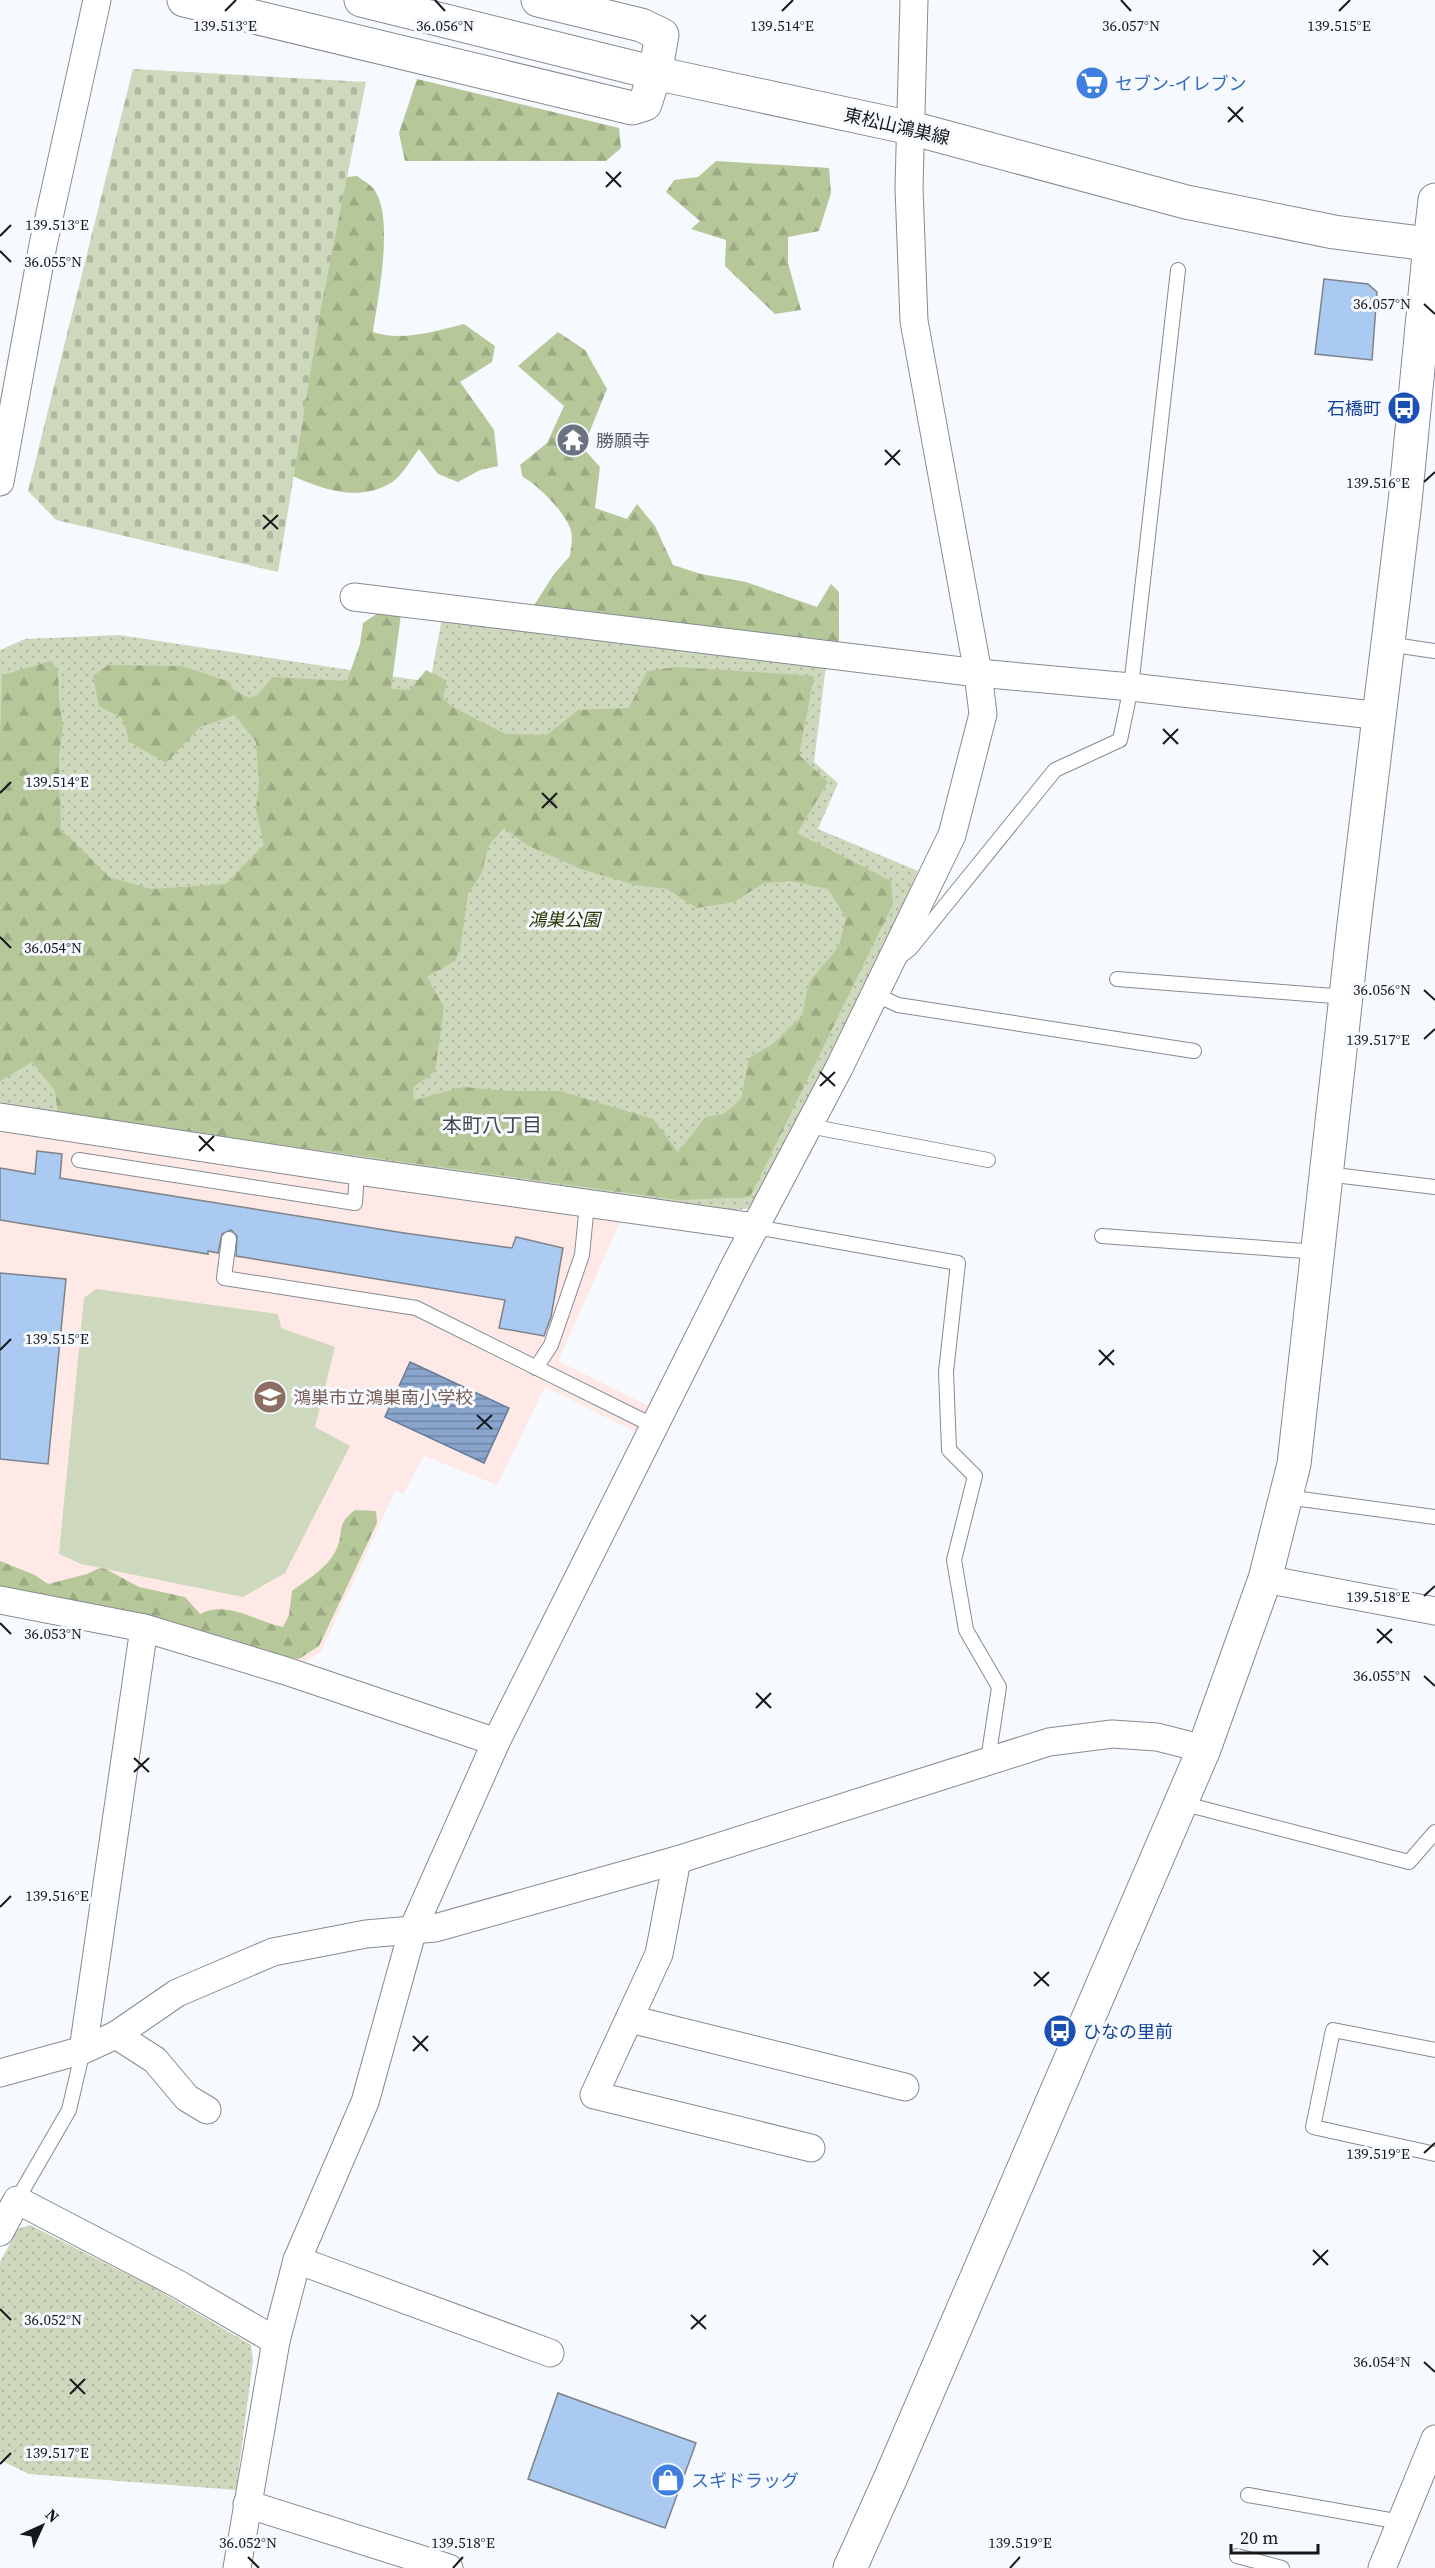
<svg xmlns="http://www.w3.org/2000/svg" width="1435" height="2568" viewBox="0 0 1435 2568" font-family="'Source Serif 4','Noto Sans JP',serif">
<style>
.education{fill:#ffe9e7}
.green{fill:url(#green-dots)}
.forest{fill:url(#forest-firs);fill-rule:evenodd}
.cemetery{fill:url(#cemetery-stones)}
.pitch{fill:#cdd8bc}
.water{fill:url(#water-rules);stroke:#677b97;stroke-width:1.5}
.building{fill:#abcaf1;stroke:#7d8389;stroke-width:1.5}
.lines{fill:none;stroke-linecap:round;stroke-linejoin:round}
.lane-casing{stroke:#868b92;stroke-width:16}
.street-casing{stroke:#868b92;stroke-width:29}
.secondary-casing{stroke:#868b92;stroke-width:35}
.primary-casing{stroke:#868b92;stroke-width:35}
.lane{stroke:#fff;stroke-width:14}
.street{stroke:#fff;stroke-width:27}
.secondary{stroke:#fff;stroke-width:33}
.primary{stroke:#fff;stroke-width:33}
.ticks{fill:none;stroke:#16181b;stroke-width:2}
.labels{text-anchor:middle;dominant-baseline:central;stroke-width:6;stroke-linejoin:round;paint-order:stroke}
.shop-label{font-size:18px;fill:#366cbe;stroke:#f6f9fe;text-anchor:start}
.street-label{font-size:18px;fill:#16181b;stroke:#f6f9fe}
.transit-label{font-size:18px;fill:#164399;stroke:#f6f9fe;text-anchor:end}
.worship-label{font-size:18px;fill:#5b616d;stroke:#f6f9fe;text-anchor:start}
.park-label{font-size:18px;font-style:italic;fill:#293803;stroke:#f6f9fe}
.education-label{font-size:18px;fill:#785e54;stroke:#f6f9fe;text-anchor:start}
.neighbourhood-label{font-size:20px;fill:#44494f;stroke:#f6f9fe}
.ticks-label{font-size:15px;text-anchor:middle;fill:#16181b;stroke:#f6f9fe;stroke-width:6;stroke-linejoin:round;paint-order:stroke}
</style>
<defs>
<pattern id="green-dots" width="8" height="8" patternUnits="userSpaceOnUse" patternTransform="scale(1.5)"><rect width="8" height="8" fill="#cdd8bc"/><path d="M2 2h.1M6 6h.1" fill="none" stroke="#afb9a1" stroke-width="1.8" stroke-linecap="round"/></pattern>
<pattern id="forest-firs" width="22" height="20" patternUnits="userSpaceOnUse" patternTransform="scale(1.5)"><rect width="22" height="20" fill="#b6c799"/><path d="M5 1l3.5 6h-7zM16 11l3.5 6h-7z" fill="#9caa83"/></pattern>
<pattern id="cemetery-stones" width="16" height="16" patternUnits="userSpaceOnUse" patternTransform="scale(1.5)"><rect width="16" height="16" fill="#cdd8bc"/><path d="M2 7V4a2 2 0 0 1 4 0v3zM10 15v-3a2 2 0 0 1 4 0v3z" fill="#afb9a1"/></pattern>
<pattern id="water-rules" width="6" height="5" patternUnits="userSpaceOnUse" patternTransform="scale(1.5)"><rect width="6" height="5" fill="#8aa5cc"/><path d="M0 2.5h6" fill="none" stroke="#7085a5"/></pattern>
</defs>
<rect width="100%" height="100%" fill="#f6f9fe"/>
<polygon class="education" points="0,1122 622,1218 558,1361 653,1408 640,1434 545,1387 497,1485 424,1456 403,1494 395,1491 321,1652 302,1665 0,1594"/>
<g class="green">
<polygon points="443,613 826,665 814,762 838,783 818,829 918,871 874,970 754,1208 716,1212 0,1112 0,650 25,639 119,635 430,682"/>
<polygon points="30,2225 158,2290 251,2345 253,2361 236,2490 29,2474 0,2460 0,2262 18,2229"/>
</g>
<g class="forest">
<polygon points="417,79 619,128 621,148 606,161 405,161 399,133"/>
<polygon points="716,161 829,168 831,193 819,231 788,237 788,263 801,310 775,314 725,266 726,240 691,229 700,221 666,192 674,180 698,177"/>
<path d="M357 176C362 180 372 185 375 191 394 219 378 298 373 332 401 342 436 331 464 324L495 346 492 362 460 382 494 430 498 466 480 470 458 482 438 474 419 449C411 459 401 478 389 484 352 505 310 484 275 468L327 179Z"/>
<path d="M558 332 585 350 607 389 583 448 600 467 595 508 627 519 637 504 655 526 673 565 701 574 746 582 817 607 831 584 839 592V646L533 607 554 574 570 556C571 548 573 538 571 531 567 514 537 484 523 477L520 465 547 443 564 406 518 366Z"/>
<path d="M381 611 401 614 391 689 410 690 426 670 447 681 443 698 451 706 505 734 547 735 578 710 629 708 647 671 676 667 814 676 799 755 828 782 797 833 891 881 893 904 750 1197 679 1200 58 1114 55 1091 32 1062 0 1081V740L2 675 51 661 58 671 59 700 63 726 59 755 61 829 109 877 151 889 226 884 264 845 256 809 259 782 256 742 235 715 200 727 166 763 130 742 122 718 99 706 93 676 108 665 182 666 230 682 233 690 250 698 259 694 272 677 347 681 360 644 363 623ZM504 828 527 845 581 869 635 885 667 889 697 908 734 902 764 883 791 881 828 889 846 918 839 946 809 982 802 1016 773 1044 749 1058 741 1099 724 1114 706 1117 678 1152 653 1119 560 1091H509L463 1087 414 1100 413 1088 435 1071 444 1007 427 977 455 961 460 949 468 894 481 874 489 845Z"/>
<path d="M355 1510 376 1511 377 1523 319 1646 299 1659 245 1650 0 1591V1561L35 1575 48 1584 87 1574 102 1567 139 1587 185 1597 200 1614C226 1600 256 1621 283 1627L289 1615 292 1591C308 1579 329 1567 337 1548 345 1528 335 1526 355 1510Z"/>
</g>
<polygon class="cemetery" points="133,69 366,82 321,308 278,572 56,520 28,491"/>
<polygon class="pitch" points="96,1289 278,1314 281,1328 335,1347 315,1427 350,1446 285,1573 243,1597 81,1564 59,1554 84,1298"/>
<polygon class="water" points="410,1362 509,1408 484,1463 385,1417"/>
<g class="building">
<polygon points="1324,279 1368,284 1377,292 1372,360 1315,354"/>
<polygon points="37,1151 62,1154 60,1178 404,1233 512,1248 516,1237 563,1248 551,1317 544,1336 499,1328 505,1300 236,1256 237,1236 231,1230 222,1234 218,1253 208,1251 208,1254 0,1220 0,1168 35,1174"/>
<polygon points="0,1273 66,1279 48,1464 0,1459"/>
<polygon points="558,2393 696,2443 665,2528 528,2479"/>
</g>
<g class="lines">
<g class="lane-casing">
<g id="lane">
<polyline points="1387,644 1435,651"/>
<polyline points="901,956 910,949 1055,770 1120,740 1131,687 1178,270"/>
<polyline points="1117,979 1346,997"/>
<polyline points="874,994 898,1005 1194,1051"/>
<polyline points="809,1126 988,1160"/>
<polyline points="79,1160 355,1203 357,1171"/>
<polyline points="1326,1174 1435,1187"/>
<polyline points="756,1227 958,1263 946,1372 949,1450 975,1476 954,1560 966,1630 999,1687 988,1760"/>
<polyline points="1102,1236 1318,1252"/>
<polyline points="229,1239 224,1278 416,1308 654,1426"/>
<polyline points="536,1368 551,1345 582,1255 587,1204"/>
<polyline points="1286,1497 1435,1517"/>
<polyline points="1181,1803 1409,1862 1435,1832"/>
<polyline points="1435,2050 1333,2030 1313,2127 1435,2154"/>
<polyline points="17,2200 69,2110 83,2050"/>
<polyline points="1248,2495 1401,2522"/>
<polyline points="1237,2556 1282,2568"/>
</g>
</g>
<g class="street-casing">
<g id="street">
<polyline points="0,482 43,245 97,0"/>
<polyline points="354,597 978,673 1131,687 1381,716"/>
<polyline points="0,1117 357,1171 756,1227"/>
<polyline points="1265,1579 1435,1611"/>
<polyline points="0,1600 144,1628 286,1671 496,1742"/>
<polyline points="677,1860 659,1954 594,2095 811,2148"/>
<polyline points="630,2019 905,2087"/>
<polyline points="116,2035 155,2060 187,2098 207,2110"/>
<polyline points="83,2050 144,1628"/>
<polyline points="0,2073 83,2050 116,2035 177,1993 273,1952 366,1934 435,1928 677,1860 1049,1742 1112,1734 1157,1737 1204,1749"/>
<polyline points="0,2232 17,2200 178,2284 276,2341"/>
<polyline points="297,2260 550,2353"/>
<polyline points="247,2504 449,2568"/>
<polyline points="237,2568 276,2341 297,2260 365,2102 413,1929 496,1742 734,1267 839,1068 952,835 983,714 978,673 914,321 909,188 914,0"/>
<polyline points="1382,2568 1435,2439"/>
</g>
</g>
<g class="secondary-casing">
<polyline id="secondary" points="1430,244 1435,200"/>
</g>
<g class="primary-casing">
<g id="primary">
<polyline points="184,0 632,108 645,104 655,73 662,35 641,25 538,0"/>
<polyline points="361,0 655,73 911,128 1186,202 1334,232 1435,245"/>
<polyline points="850,2568 891,2477 1204,1749 1265,1579 1294,1464 1354,924 1405,502 1430,244"/>
</g>
</g>
<use href="#lane" class="lane"/>
<use href="#street" class="street"/>
<use href="#secondary" class="secondary"/>
<use href="#primary" class="primary"/>
</g>
<path class="ticks" d="M435 0 445 11M1121 0 1131 11M225 11 236 0M782 11 793 0M1339 11 1350 0M1228 107 1243 122M1228 122 1243 107M606 172 621 187M606 187 621 172M0 236 11 225M0 251 11 262M1424 304 1435 314M885 450 900 465M885 465 900 450M1424 482 1435 472M263 515 278 529M263 529 278 515M1163 729 1178 744M1163 744 1178 729M0 793 11 782M542 793 557 808M542 808 557 793M0 937 11 948M1424 990 1435 1000M1424 1039 1435 1029M820 1072 835 1086M820 1086 835 1072M199 1136 214 1151M199 1151 214 1136M0 1350 11 1339M1099 1350 1114 1365M1099 1365 1114 1350M477 1415 492 1429M477 1429 492 1415M1424 1596 1435 1586M0 1623 11 1634M1377 1629 1392 1643M1377 1643 1392 1629M1424 1676 1435 1686M756 1693 771 1708M756 1708 771 1693M134 1758 149 1772M134 1772 149 1758M0 1907 11 1896M1034 1972 1049 1986M1034 1986 1049 1972M413 2036 428 2051M413 2051 428 2036M1424 2153 1435 2143M1313 2250 1328 2265M1313 2265 1328 2250M0 2309 11 2320M691 2315 706 2329M691 2329 706 2315M1424 2362 1435 2372M70 2379 85 2394M70 2394 85 2379M0 2464 11 2453M248 2557 259 2568M453 2568 463 2557M1010 2568 1020 2557"/>
<defs>
<g id="supermarket-disc" transform="scale(1.725)"><circle r="9.5" fill="#3f7fe0" stroke="#f6f9fe"/><path d="M-6-5.5h2.5l.6 2H6L4.5 2H-2.5L-4.4-4H-6ZM-1.5 3.2a1.3 1.3 0 1 0 .1 0ZM3 3.2a1.3 1.3 0 1 0 .1 0Z" fill="#fff"/></g>
<g id="bus-disc" transform="scale(1.725)"><circle r="9.5" fill="#1a4fb4" stroke="#f6f9fe"/><path d="M-5-6H5V4H4V6H2V4H-2V6H-4V4H-5ZM-3.5-4V0h7V-4ZM-3.5 1.2v1.5H-2V1.2ZM2 1.2v1.5H3.5V1.2Z" fill="#fff"/></g>
<g id="temple-disc" transform="scale(1.725)"><circle r="9.5" fill="#6b7280" stroke="#f6f9fe"/><path d="M0-6L5-2H3V0L6.5 2.5H4V6H1.5V3h-3V6H-4V2.5H-6.5L-3 0V-2H-5Z" fill="#fff"/></g>
<g id="school-disc" transform="scale(1.725)"><circle r="9.5" fill="#8d6e63" stroke="#f6f9fe"/><path d="M0-5L7-2L0 1L-7-2ZM-4 1L0 2.5L4 1V4Q0 6-4 4Z" fill="#fff"/></g>
<g id="shop-disc" transform="scale(1.725)"><circle r="9.5" fill="#3f7fe0" stroke="#f6f9fe"/><path d="M-5-2.5h2.3a2.7 3.5 0 0 1 5.4 0H5L5.5 6h-11ZM-1.5-2.5h3a1.5 2.3 0 0 0-3 0Z" fill="#fff"/></g>
</defs>
<g fill-rule="evenodd">
<use href="#supermarket-disc" x="1092" y="83"/>
<use href="#bus-disc" x="1404" y="408"/>
<use href="#temple-disc" x="573" y="440"/>
<use href="#school-disc" x="270" y="1397"/>
<use href="#bus-disc" x="1060" y="2031"/>
<use href="#shop-disc" x="668" y="2480"/>
</g>
<g class="labels">
<g class="shop-label">
<text x="1115" y="83">セブン-イレブン</text>
<text x="691" y="2480">スギドラッグ</text>
</g>
<g class="street-label">
<text transform="translate(897 126) rotate(13)">東松山鴻巣線</text>
</g>
<g class="transit-label">
<text x="1381" y="408">石橋町</text>
<text x="1083" y="2031" text-anchor="start">ひなの里前</text>
</g>
<g class="worship-label">
<text x="596" y="440">勝願寺</text>
</g>
<g class="park-label">
<text x="564" y="919">鴻巣公園</text>
</g>
<g class="education-label">
<text x="293" y="1397">鴻巣市立鴻巣南小学校</text>
</g>
<g class="neighbourhood-label">
<text x="492" y="1125">本町八丁目</text>
</g>
</g>
<g class="ticks-label">
<text x="225" y="31">139.513°E</text>
<text x="445" y="31">36.056°N</text>
<text x="782" y="31">139.514°E</text>
<text x="1131" y="31">36.057°N</text>
<text x="1339" y="31">139.515°E</text>
<text x="57" y="230">139.513°E</text>
<text x="53" y="267">36.055°N</text>
<text x="1382" y="309">36.057°N</text>
<text x="1378" y="488">139.516°E</text>
<text x="57" y="787">139.514°E</text>
<text x="53" y="953">36.054°N</text>
<text x="1382" y="995">36.056°N</text>
<text x="1378" y="1045">139.517°E</text>
<text x="57" y="1344">139.515°E</text>
<text x="1378" y="1602">139.518°E</text>
<text x="53" y="1639">36.053°N</text>
<text x="1382" y="1681">36.055°N</text>
<text x="57" y="1901">139.516°E</text>
<text x="1378" y="2159">139.519°E</text>
<text x="53" y="2325">36.052°N</text>
<text x="1382" y="2367">36.054°N</text>
<text x="57" y="2458">139.517°E</text>
<text x="248" y="2548">36.052°N</text>
<text x="463" y="2548">139.518°E</text>
<text x="1020" y="2548">139.519°E</text>
</g>
<g transform="translate(42 2526) rotate(45)" stroke="#f6f9fe" stroke-width="4.5" paint-order="stroke">
<path d="M0-4.5L10 22L0 15L-10 22Z" fill="#16181b"/>
<text y="-9" font-size="16" font-weight="bold" text-anchor="middle" fill="#16181b">N</text>
</g>
<path d="M1231 2544v9h87v-9" fill="none" stroke="#16181b" stroke-width="3"/>
<text x="1240" y="2544" font-size="18" fill="#16181b" stroke="#f6f9fe" stroke-width="4.5" paint-order="stroke">20 m</text>
</svg>
